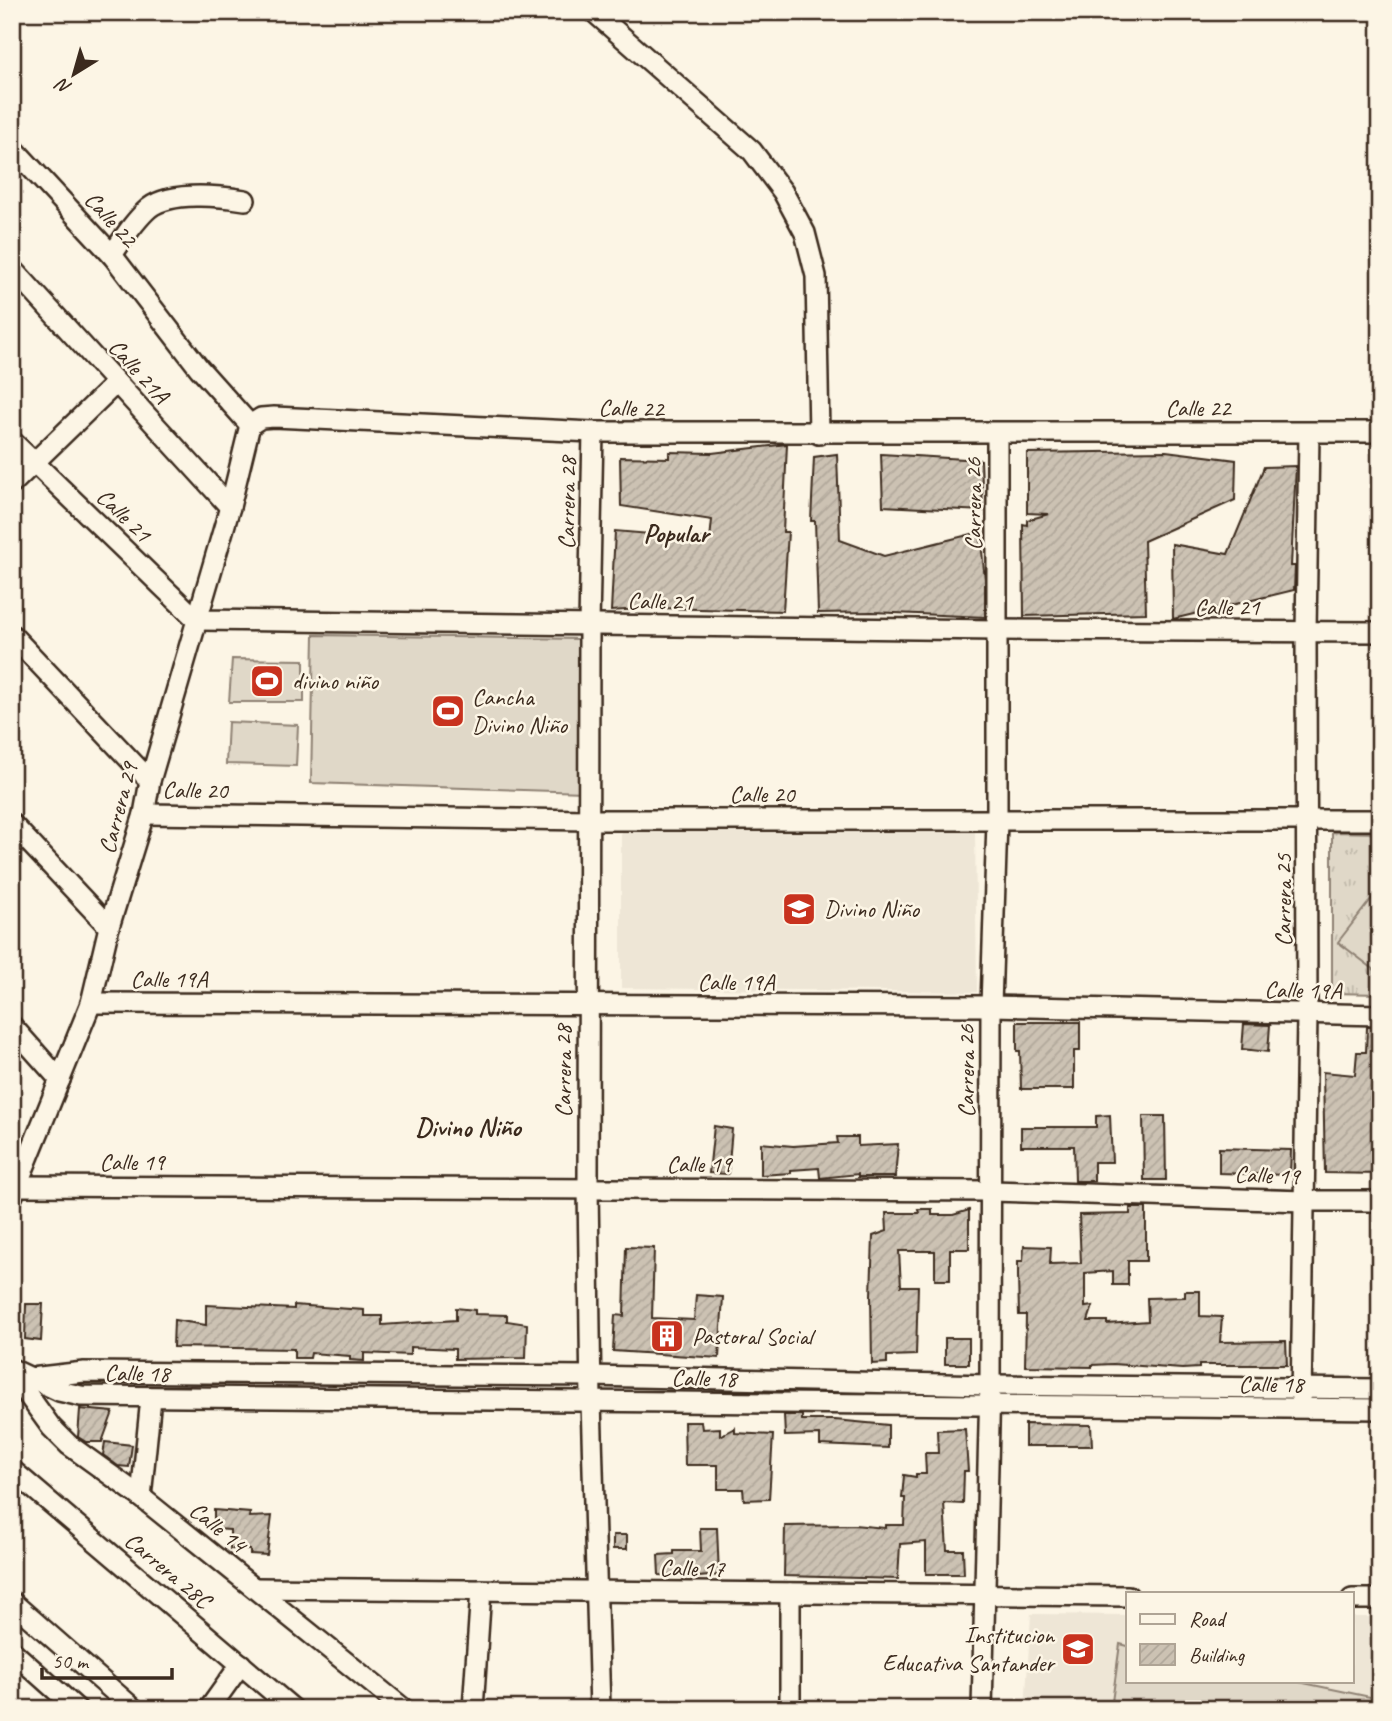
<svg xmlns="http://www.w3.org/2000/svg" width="1392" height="1721" viewBox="0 0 1392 1721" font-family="Caveat,sans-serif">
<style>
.built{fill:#eee6d6}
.grass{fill:url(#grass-tufts);stroke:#8e8173;stroke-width:2}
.pitch{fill:#e0d8c8;stroke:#8e8173;stroke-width:2}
.building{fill:url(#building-hatch);stroke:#3b2a1e;stroke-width:2}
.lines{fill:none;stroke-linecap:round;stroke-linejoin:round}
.street-casing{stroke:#3b2a1e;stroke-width:24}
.street{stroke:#fcf5e5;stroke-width:19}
.labels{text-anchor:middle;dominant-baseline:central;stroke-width:5;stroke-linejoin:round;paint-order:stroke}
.street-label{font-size:24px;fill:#3b2a1e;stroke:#fcf5e5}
.poi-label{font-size:24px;fill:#3b2a1e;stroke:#fcf5e5;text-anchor:start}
.neighbourhood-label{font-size:26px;font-weight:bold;fill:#3b2a1e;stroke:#fcf5e5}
</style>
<defs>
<pattern id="grass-tufts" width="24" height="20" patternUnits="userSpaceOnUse" patternTransform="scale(1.75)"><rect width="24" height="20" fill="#e0d8c8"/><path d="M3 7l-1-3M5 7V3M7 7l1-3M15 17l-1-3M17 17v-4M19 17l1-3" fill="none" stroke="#c1baab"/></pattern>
<pattern id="building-hatch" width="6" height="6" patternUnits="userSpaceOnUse" patternTransform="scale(1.75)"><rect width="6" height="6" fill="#ccc2b3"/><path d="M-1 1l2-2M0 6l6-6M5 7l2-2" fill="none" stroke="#b0a79a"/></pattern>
</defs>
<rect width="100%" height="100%" fill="#fcf5e5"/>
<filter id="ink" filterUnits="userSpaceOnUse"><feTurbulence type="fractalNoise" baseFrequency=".0143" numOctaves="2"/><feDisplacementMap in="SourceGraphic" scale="14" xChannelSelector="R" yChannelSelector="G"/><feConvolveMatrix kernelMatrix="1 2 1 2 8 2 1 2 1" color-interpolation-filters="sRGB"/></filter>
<g filter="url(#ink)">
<g class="built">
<polygon points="621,826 975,829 977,992 621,988"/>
<polygon points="1031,1614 1128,1615 1128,1681 1352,1681 1352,1617 1380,1617 1380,1709 1025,1709"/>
</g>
<polygon class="grass" points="1332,832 1380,833 1380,994 1332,993"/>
<g class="pitch">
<polygon points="314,635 582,639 584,792 311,783"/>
<polygon points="232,659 304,660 304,702 229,702"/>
<polygon points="228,722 298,725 296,766 226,764"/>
<polygon points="1380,888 1380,974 1338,942"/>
<polygon points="1120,1644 1128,1646 1128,1681 1294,1681 1380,1699 1380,1709 1111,1709"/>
</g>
<g class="building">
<polygon points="787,444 783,532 788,532 783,611 656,608 611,611 615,531 710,539 712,520 621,506 620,457 669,458 669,452 712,453"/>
<polygon points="1166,451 1236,460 1235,500 1144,541 1146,613 1024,616 1023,524 1027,525 1027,520 1049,514 1027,513 1027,453"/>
<polygon points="837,454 840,540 884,556 980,532 985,580 985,617 872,612 818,613 815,521 811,521 814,457"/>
<polygon points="881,454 981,460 983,511 883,506"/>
<polygon points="1296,466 1291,566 1295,566 1294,590 1173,619 1172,544 1228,554 1264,467"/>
<polygon points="1017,1022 1080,1022 1080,1051 1074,1051 1074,1089 1021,1089 1020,1051 1017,1051"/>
<polygon points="1244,1024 1270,1025 1268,1052 1242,1049"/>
<polygon points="1367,1027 1380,1027 1380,1174 1325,1173 1323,1072 1355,1075 1357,1052 1366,1052"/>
<polygon points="1110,1115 1112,1162 1094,1162 1094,1181 1075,1181 1074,1146 1021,1146 1021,1127 1096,1127 1096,1116"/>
<polygon points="1143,1116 1165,1116 1166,1180 1144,1180"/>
<polygon points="714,1126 732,1129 728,1174 709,1173"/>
<polygon points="837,1137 858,1137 858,1146 898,1144 895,1177 858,1177 858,1174 820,1178 819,1168 791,1170 791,1173 761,1175 761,1143 793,1146 838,1143"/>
<polygon points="1219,1148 1291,1150 1290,1175 1219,1173"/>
<polygon points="1130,1208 1146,1208 1146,1261 1128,1261 1128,1285 1113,1285 1113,1271 1085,1273 1085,1307 1093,1306 1088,1321 1107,1321 1107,1324 1148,1321 1147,1298 1185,1297 1185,1291 1200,1291 1200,1316 1222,1317 1220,1342 1286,1341 1287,1365 1199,1365 1199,1368 1182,1369 1113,1364 1092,1365 1092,1367 1025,1366 1026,1315 1019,1315 1018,1276 1018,1261 1023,1261 1024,1246 1051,1247 1050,1264 1081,1263 1079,1215 1130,1214"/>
<polygon points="918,1209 932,1209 932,1215 953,1215 969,1210 969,1249 950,1249 950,1280 935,1280 935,1251 899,1251 901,1286 918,1286 916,1355 887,1356 887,1363 872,1364 871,1295 873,1236 887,1231 886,1213 919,1213"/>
<polygon points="626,1247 654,1248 652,1318 694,1320 696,1295 723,1297 719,1358 613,1351 615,1315 624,1316"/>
<polygon points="26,1304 43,1304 41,1341 25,1339"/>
<polygon points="206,1305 294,1309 294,1305 364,1310 364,1316 382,1316 382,1325 456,1320 456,1308 475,1310 475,1314 507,1315 507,1321 527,1324 526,1358 455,1359 455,1349 410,1347 410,1355 364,1353 364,1361 350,1360 350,1356 311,1353 310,1358 294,1358 294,1349 173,1347 174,1320 206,1325"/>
<rect x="945" y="1338" width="24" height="26"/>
<polygon points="80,1409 113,1412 102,1442 86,1442 78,1437"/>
<polygon points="784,1415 802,1415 802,1420 835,1420 888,1425 888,1448 820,1445 820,1435 785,1436"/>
<polygon points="684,1422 701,1422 702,1429 720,1428 720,1436 735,1428 735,1433 773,1435 769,1499 744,1500 743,1489 718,1489 718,1465 685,1465"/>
<polygon points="1025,1424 1091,1425 1092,1446 1025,1446"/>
<polygon points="965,1429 968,1471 964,1471 963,1504 944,1503 947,1550 963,1550 964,1574 926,1574 926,1542 900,1544 898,1579 784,1576 785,1526 854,1525 885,1528 885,1525 904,1525 905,1498 902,1498 904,1475 916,1477 916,1474 926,1474 925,1453 938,1453 937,1430"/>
<polygon points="105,1442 132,1445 129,1467 118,1466 103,1455"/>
<polygon points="214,1510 250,1513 249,1517 272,1516 267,1555 250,1554 250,1550 230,1549 230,1530 214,1529"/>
<polygon points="700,1528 717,1528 719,1575 699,1577 659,1575 658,1555 674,1554 674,1551 701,1551"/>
<rect x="613" y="1535" width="14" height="14"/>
</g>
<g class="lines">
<g class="street-casing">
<g id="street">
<polyline points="594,12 752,151 783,192 805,233 816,276 819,434"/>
<polyline points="12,147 112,255 199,368 250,425"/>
<path d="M112 255C123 239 134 221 149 208 171 191 219 196 245 200"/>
<polyline points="12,268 230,507"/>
<polyline points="250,425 261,418 274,417 593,432 1380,432"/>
<polyline points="593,432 589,625 588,1188 591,1401 600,1709"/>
<polyline points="12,441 197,620 998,630 1380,632"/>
<polyline points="12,484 116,383"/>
<polyline points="12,635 150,781"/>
<polyline points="144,814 590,820 1380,820"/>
<polyline points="12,824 109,927"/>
<polyline points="91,1003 991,1006 1380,1015"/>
<polyline points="12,1026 60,1080"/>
<polyline points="18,1186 991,1191 1305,1201 1380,1201"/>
<polyline points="13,1195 91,1003 109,927 144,814 150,781 230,507 250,425"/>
<polyline points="12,1369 59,1391 81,1396 1380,1409"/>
<polyline points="12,1373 51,1427 69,1445 141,1497 404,1709"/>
<polyline points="31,1378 84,1372 590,1376 990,1385 1380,1389"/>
<polyline points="1301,1401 1307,1015 1306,632 1309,433"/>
<polyline points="12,1470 293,1709"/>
<polyline points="141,1497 151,1398"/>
<polyline points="255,1588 1128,1596"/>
<polyline points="790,1593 790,1709"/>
<polyline points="1352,1599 1380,1599"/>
<polyline points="12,1602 134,1709"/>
<polyline points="12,1651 77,1709"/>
<polyline points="209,1709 241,1664"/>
<polyline points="473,1709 481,1590"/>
<polyline points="982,1709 990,1385 991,1006 997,821 997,434"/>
</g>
</g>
<use href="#street" class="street"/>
</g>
</g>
<defs>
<g id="stadium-square" transform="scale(1.75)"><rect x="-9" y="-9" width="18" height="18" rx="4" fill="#c8321e" stroke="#fcf5e5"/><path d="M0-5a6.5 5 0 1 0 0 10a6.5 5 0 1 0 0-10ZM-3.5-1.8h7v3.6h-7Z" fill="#fff"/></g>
<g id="school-square" transform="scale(1.75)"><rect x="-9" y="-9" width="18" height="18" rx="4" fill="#c8321e" stroke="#fcf5e5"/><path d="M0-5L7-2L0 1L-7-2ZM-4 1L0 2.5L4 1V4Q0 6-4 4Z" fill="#fff"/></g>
<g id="building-square" transform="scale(1.75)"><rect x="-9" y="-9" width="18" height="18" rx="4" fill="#c8321e" stroke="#fcf5e5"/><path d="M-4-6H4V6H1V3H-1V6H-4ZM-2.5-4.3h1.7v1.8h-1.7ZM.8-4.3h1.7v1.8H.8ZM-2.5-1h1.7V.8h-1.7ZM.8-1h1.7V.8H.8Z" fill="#fff"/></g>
<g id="university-square" transform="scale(1.75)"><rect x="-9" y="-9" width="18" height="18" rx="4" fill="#c8321e" stroke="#fcf5e5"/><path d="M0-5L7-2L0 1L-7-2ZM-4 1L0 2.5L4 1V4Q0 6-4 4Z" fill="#fff"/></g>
</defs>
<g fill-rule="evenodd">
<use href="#stadium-square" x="267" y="681"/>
<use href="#stadium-square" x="448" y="711"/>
<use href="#school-square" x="799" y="909"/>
<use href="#building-square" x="667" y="1336"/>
<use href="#university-square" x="1078" y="1649"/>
</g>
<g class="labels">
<g class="street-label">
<text transform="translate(111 219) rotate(48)">Calle 22</text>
<text transform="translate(139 371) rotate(48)">Calle 21A</text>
<text transform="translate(631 408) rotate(1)">Calle 22</text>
<text x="1198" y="408">Calle 22</text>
<text transform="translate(567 503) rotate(-89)">Carrera 28</text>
<text transform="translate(973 504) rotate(-90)">Carrera 26</text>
<text transform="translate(124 515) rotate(44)">Calle 21</text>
<text transform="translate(660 601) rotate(1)">Calle 21</text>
<text x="1227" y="607">Calle 21</text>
<text transform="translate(195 790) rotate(1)">Calle 20</text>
<text x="762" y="794">Calle 20</text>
<text transform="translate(118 808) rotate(-75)">Carrera 29</text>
<text transform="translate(1283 900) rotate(-90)">Carrera 25</text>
<text x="169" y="979">Calle 19A</text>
<text x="736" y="982">Calle 19A</text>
<text transform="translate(1303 990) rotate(1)">Calle 19A</text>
<text transform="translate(563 1071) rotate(-90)">Carrera 28</text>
<text transform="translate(966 1071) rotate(-90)">Carrera 26</text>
<text x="132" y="1162">Calle 19</text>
<text x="699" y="1164">Calle 19</text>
<text transform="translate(1267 1175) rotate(2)">Calle 19</text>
<text transform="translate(137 1373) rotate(1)">Calle 18</text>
<text transform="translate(704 1378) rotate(1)">Calle 18</text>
<text x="1271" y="1384">Calle 18</text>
<text transform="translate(218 1527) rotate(39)">Calle 14</text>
<text transform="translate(692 1568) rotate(1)">Calle 17</text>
<text transform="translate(168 1570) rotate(40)">Carrera 28C</text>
</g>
<g class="poi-label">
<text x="292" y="681">divino niño</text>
<text x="472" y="697">Cancha<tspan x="472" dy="28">Divino Niño</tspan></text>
<text x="824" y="909">Divino Niño</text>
<text x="692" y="1336">Pastoral Social</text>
<text x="1054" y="1635" text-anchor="end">Institucion<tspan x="1054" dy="28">Educativa Santander</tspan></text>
</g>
<g class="neighbourhood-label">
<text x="676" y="533">Popular</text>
<text x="468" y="1127">Divino Niño</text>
</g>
</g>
<rect width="1392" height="1721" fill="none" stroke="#fcf5e5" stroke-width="42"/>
<rect x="21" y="21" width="1350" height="1679" fill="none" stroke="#3b2a1e" stroke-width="2.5" filter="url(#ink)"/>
<rect x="1126" y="1592" width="228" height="91" fill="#fcf5e5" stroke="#afa495" stroke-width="2"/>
<rect x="1140" y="1614" width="35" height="10" fill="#fcf5e5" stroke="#afa495" stroke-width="2"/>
<text x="1189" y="1626" font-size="21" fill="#3b2a1e">Road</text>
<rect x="1140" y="1644" width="35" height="21" fill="url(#building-hatch)" stroke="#afa495" stroke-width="2"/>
<text x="1189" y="1662" font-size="21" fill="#3b2a1e">Building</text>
<g transform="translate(74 74) rotate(217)" stroke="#fcf5e5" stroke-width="5" paint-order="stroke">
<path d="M0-5L12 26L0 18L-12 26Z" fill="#3b2a1e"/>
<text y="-10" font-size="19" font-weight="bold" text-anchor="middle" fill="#3b2a1e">N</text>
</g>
<path d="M42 1668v10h130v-10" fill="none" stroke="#3b2a1e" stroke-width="3.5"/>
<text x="52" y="1668" font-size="21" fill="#3b2a1e" stroke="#fcf5e5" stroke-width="5" paint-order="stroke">50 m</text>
</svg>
